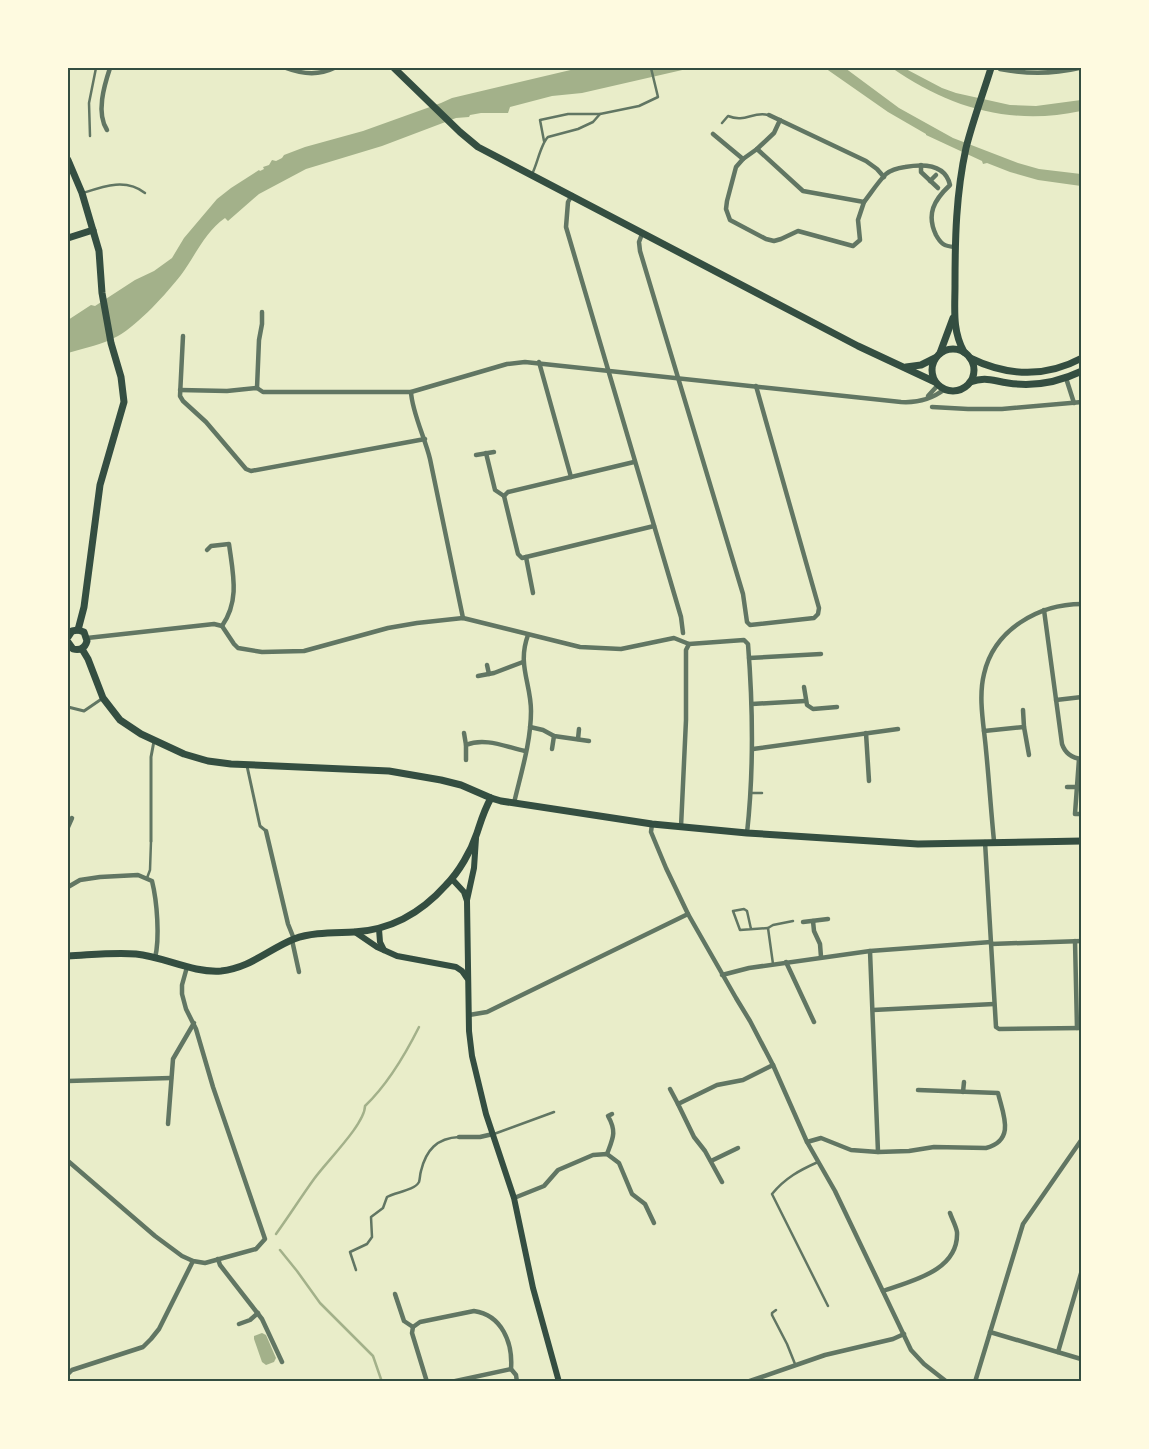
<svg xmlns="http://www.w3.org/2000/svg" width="1149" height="1449" viewBox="0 0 1149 1449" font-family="Overpass,sans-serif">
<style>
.water{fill:#a3b18a}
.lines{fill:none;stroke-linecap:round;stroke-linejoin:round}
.stream{stroke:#a3b18a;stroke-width:2.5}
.service{stroke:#617663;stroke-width:2.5}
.pedestrian{stroke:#617663;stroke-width:3}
.minor{stroke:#617663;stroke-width:4.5}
.secondary{stroke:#344e41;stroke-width:6}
.primary{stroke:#344e41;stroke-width:7}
.neatline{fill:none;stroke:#344e41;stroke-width:2}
</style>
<rect width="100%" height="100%" fill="#e9edc9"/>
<g class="water">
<path d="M579 68H691L582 93 552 96 510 107 508 113H481L470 115 469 117 456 118 382 146 306 169 259 194 228 221 225 218C205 232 195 256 181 275 167 293 138 325 118 336 102 345 84 348 68 353V320L91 305 95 306 135 280 154 271 172 258 184 238 217 199 231 188 259 170 260 171 264 169 263 167 269 165 272 160 276 161 282 158 284 155 305 147 363 131 441 103 452 98Z"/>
<polygon points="825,68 845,68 899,108 953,138 1018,163 1039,169 1081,174 1081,186 1038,180 1010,172 987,163 983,164 982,161 926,135 926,134 888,112"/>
<path d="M892 68H904L942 88 956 93 1010 105 1036 106 1081 100V111C1012 126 949 108 892 68Z"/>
<polygon points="262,1333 266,1335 276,1358 274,1362 266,1365 262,1362 254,1339 254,1336"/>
</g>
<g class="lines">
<g class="stream">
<path d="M276 1234C289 1216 301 1197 314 1179 326 1162 365 1124 365 1106 388 1084 405 1055 419 1027"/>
<polyline points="280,1250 297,1271 320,1303 373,1356 382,1382"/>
</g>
<g class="service">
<path d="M722 123 728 116C745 123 753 111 768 115"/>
<polyline points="90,136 89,103 96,68"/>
<polyline points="544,141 540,120 568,114 600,114"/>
<path d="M532 174C537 165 541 143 548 137L578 129 593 122 600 114 639 106 658 97 651 68"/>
<path d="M83 193C104 186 126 178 145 193"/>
<polyline points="751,793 762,793"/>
<polyline points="147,878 150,870 151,841"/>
<polyline points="768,928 773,925 793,921"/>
<polyline points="751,929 747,911 744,909 733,911 740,930 768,928 773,964"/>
<polyline points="494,1134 554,1112"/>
<path d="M818 1162C800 1170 785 1178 772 1194L828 1306"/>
<path d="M356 1270 350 1252 367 1244 372 1237 371 1217 383 1208 387 1197C395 1192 414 1191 419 1182 420 1179 420 1174 421 1171 426 1150 437 1138 459 1137"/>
<polyline points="776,1310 772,1313 772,1315 787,1344 795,1364"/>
</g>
<g class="pedestrian">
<polyline points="68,707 84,711 103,698"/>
<polyline points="247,766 260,826 266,831"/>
<polyline points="151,841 151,757 154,741"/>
</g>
<g class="minor">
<path d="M286 68C302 74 318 76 334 68"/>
<path d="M1000 69C1026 74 1053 74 1079 68"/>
<polyline points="769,115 866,161 877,169 884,177"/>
<path d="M107 130C96 113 104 86 110 68"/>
<path d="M713 134 743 159 757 149 803 191 864 202C871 193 878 182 886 174 891 170 898 168 905 167 922 164 945 163 950 185 934 200 926 214 936 235 941 244 944 246 954 247"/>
<polyline points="757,149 774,133 780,120"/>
<polyline points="743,159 736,167 727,201 726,209 730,220 766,239 774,241 781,239 798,231 853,246 860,240 858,220 864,202"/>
<polyline points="921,165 921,172 938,188"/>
<polyline points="930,181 936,175"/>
<polyline points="572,195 568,202 566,227 681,617 683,633"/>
<polyline points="642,234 639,242 640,251 743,594 747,622 750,625 814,618 818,614 819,608 756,386"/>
<polyline points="183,336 180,396 183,401 206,422 246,469 251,471 425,439"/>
<polyline points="539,362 571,477"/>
<polyline points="1066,378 1074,403"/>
<polyline points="257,388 259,340 262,324 262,312"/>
<path d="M180 390 227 391 257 388 263 392H411L507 364 525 362 901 402C917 403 932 399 945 389"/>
<path d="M411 392C412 412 425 438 430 459L463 618"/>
<polyline points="928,396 938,385"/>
<polyline points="932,407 968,409 1002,409 1082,402"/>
<polyline points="486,453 495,490 504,496"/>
<polyline points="476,455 494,452"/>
<polyline points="504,496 518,554 522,558 654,526"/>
<polyline points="504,496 508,492 634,462"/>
<path d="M207 550 211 546 229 544C233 574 240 600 222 626"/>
<polyline points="526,557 533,593"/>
<path d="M1044 610 1062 744C1065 753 1071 758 1082 759"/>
<path d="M222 626 234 644 238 648 262 652 304 651 388 628 417 623 463 618 580 647 621 649 674 638 689 644 744 640 748 644C753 707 754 770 747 833"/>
<polyline points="87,638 214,624 222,626"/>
<polyline points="749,658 821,654"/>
<polyline points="487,665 489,674"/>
<polyline points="478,676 494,673 523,662"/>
<polyline points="804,687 807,705 813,709 837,707"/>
<polyline points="1056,700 1082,697"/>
<polyline points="752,704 805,701"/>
<polyline points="530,727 543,730 554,736 589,741"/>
<polyline points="1024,727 1029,755"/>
<polyline points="984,731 1024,727 1023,710"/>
<polyline points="464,733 466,745"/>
<polyline points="866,733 869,781"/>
<polyline points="578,739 579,729"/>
<polyline points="552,749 554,736"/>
<polyline points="753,749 898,729"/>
<polyline points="1079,759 1075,814 1082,814"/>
<path d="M466 760V745C485 737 506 747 525 751"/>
<polyline points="1067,787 1077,787"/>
<path d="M514 803C521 773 531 742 531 711 531 683 517 665 528 635"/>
<polyline points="652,824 651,832 666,868 688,914 736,998 750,1021 773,1065 807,1142 835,1191 911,1350 924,1364 947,1382"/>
<polyline points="68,827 72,818"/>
<polyline points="681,827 686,720 686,650 689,644"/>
<polyline points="266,831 288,924 294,939"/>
<path d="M994 841C991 811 989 780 986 750 984 726 978 698 984 674 994 630 1038 604 1082 604"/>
<polyline points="985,842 996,1027 999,1029 1082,1028"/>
<path d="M68 887 80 880 100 877 138 875 152 881C157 901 160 938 155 958"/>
<polyline points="813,921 814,931 820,944 821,957"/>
<polyline points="803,922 828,919"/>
<polyline points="292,940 299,972"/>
<polyline points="1075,941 1077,1028"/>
<polyline points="991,944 1082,941"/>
<polyline points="870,951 878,1152"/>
<polyline points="786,962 814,1022"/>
<polyline points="722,975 749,968 870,951 991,942"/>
<polyline points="873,1010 994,1004"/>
<polyline points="469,1015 487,1012 688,914"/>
<polyline points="68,1081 171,1078"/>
<polyline points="670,1089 678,1104"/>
<polyline points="963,1092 964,1082"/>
<polyline points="168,1124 173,1059 194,1023"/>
<polyline points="459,1137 480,1137 493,1134"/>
<path d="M807 1142 821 1138 851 1150 878 1152 909 1151 934 1147 986 1148C1016 1140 1003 1114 998 1093L918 1090"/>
<path d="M607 1154C613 1138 617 1132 608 1116L612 1114"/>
<polyline points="68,1161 155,1236 182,1256 193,1261 205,1263 256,1249 265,1239 213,1087 196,1029 186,1009 182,994 182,985 187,967"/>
<polyline points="711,1161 738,1148"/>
<polyline points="722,1182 705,1151 694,1137 678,1104 717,1085 743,1080 773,1065"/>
<polyline points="514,1198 544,1186 558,1170 593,1155 607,1154 619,1163 632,1194 645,1204 654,1223"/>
<polyline points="218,1259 220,1265 262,1319 282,1362"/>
<path d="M883 1291C911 1281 959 1271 957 1232 956 1226 952 1219 950 1213"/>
<polyline points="395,1294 404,1321 413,1327"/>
<polyline points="239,1324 250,1320 258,1313"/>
<polyline points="990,1332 1081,1359"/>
<polyline points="1058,1352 1082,1270"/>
<polyline points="68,1374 72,1370 143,1347 151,1339 159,1329 193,1261"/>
<path d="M427 1382 412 1333 413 1327 420 1322 474 1311C502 1315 513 1343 511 1369L516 1375 517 1382"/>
<polyline points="451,1382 511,1369"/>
<polyline points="747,1382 825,1355 893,1339 904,1334"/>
<polyline points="975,1382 1023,1224 1082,1139"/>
</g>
<g class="secondary">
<polyline points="452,879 464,892 467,901 469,1031 472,1056 486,1114 514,1198 533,1288 559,1382"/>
<polyline points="467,900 474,868 476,838"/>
<polyline points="379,929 380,942 384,950"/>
<polyline points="355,932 377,947 397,956 456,967 462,971 467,978"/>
</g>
<g class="primary">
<polyline points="394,68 460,132 478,147 858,346 935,382"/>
<polyline points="68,160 82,193 99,251 102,293 111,343 121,377 124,402 100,485 84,607 78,630"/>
<polyline points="68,238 93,230"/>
<circle cx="953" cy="370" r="21"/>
<path d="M964 352C952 330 955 309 955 285 955 238 956 194 966 148 973 120 983 94 991 68"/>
<polyline points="940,353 953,318"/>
<path d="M970 358C1007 376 1045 378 1082 358"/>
<polyline points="906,367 921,365 935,358"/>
<path d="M970 382C986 376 993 381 1008 383 1034 387 1059 382 1082 371"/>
<path d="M68 637 72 631 78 630 84 632 87 641C85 648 80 651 73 649L68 642"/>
<polyline points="82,649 88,659 103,698 120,720 141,734 184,754 208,761 231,764 389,771 441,780 461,785 491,798 501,801 652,824 747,833 918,844 1082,841"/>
<path d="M68 956C90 955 114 952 136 954 165 957 192 973 221 971 250 968 269 949 294 939 313 932 334 933 354 932 392 930 421 913 446 885 459 872 471 851 477 833 481 821 484 810 491 798"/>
</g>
</g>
<rect width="1149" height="1449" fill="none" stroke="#fefae0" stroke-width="138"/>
<rect x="69" y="69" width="1011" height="1311" class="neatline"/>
</svg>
